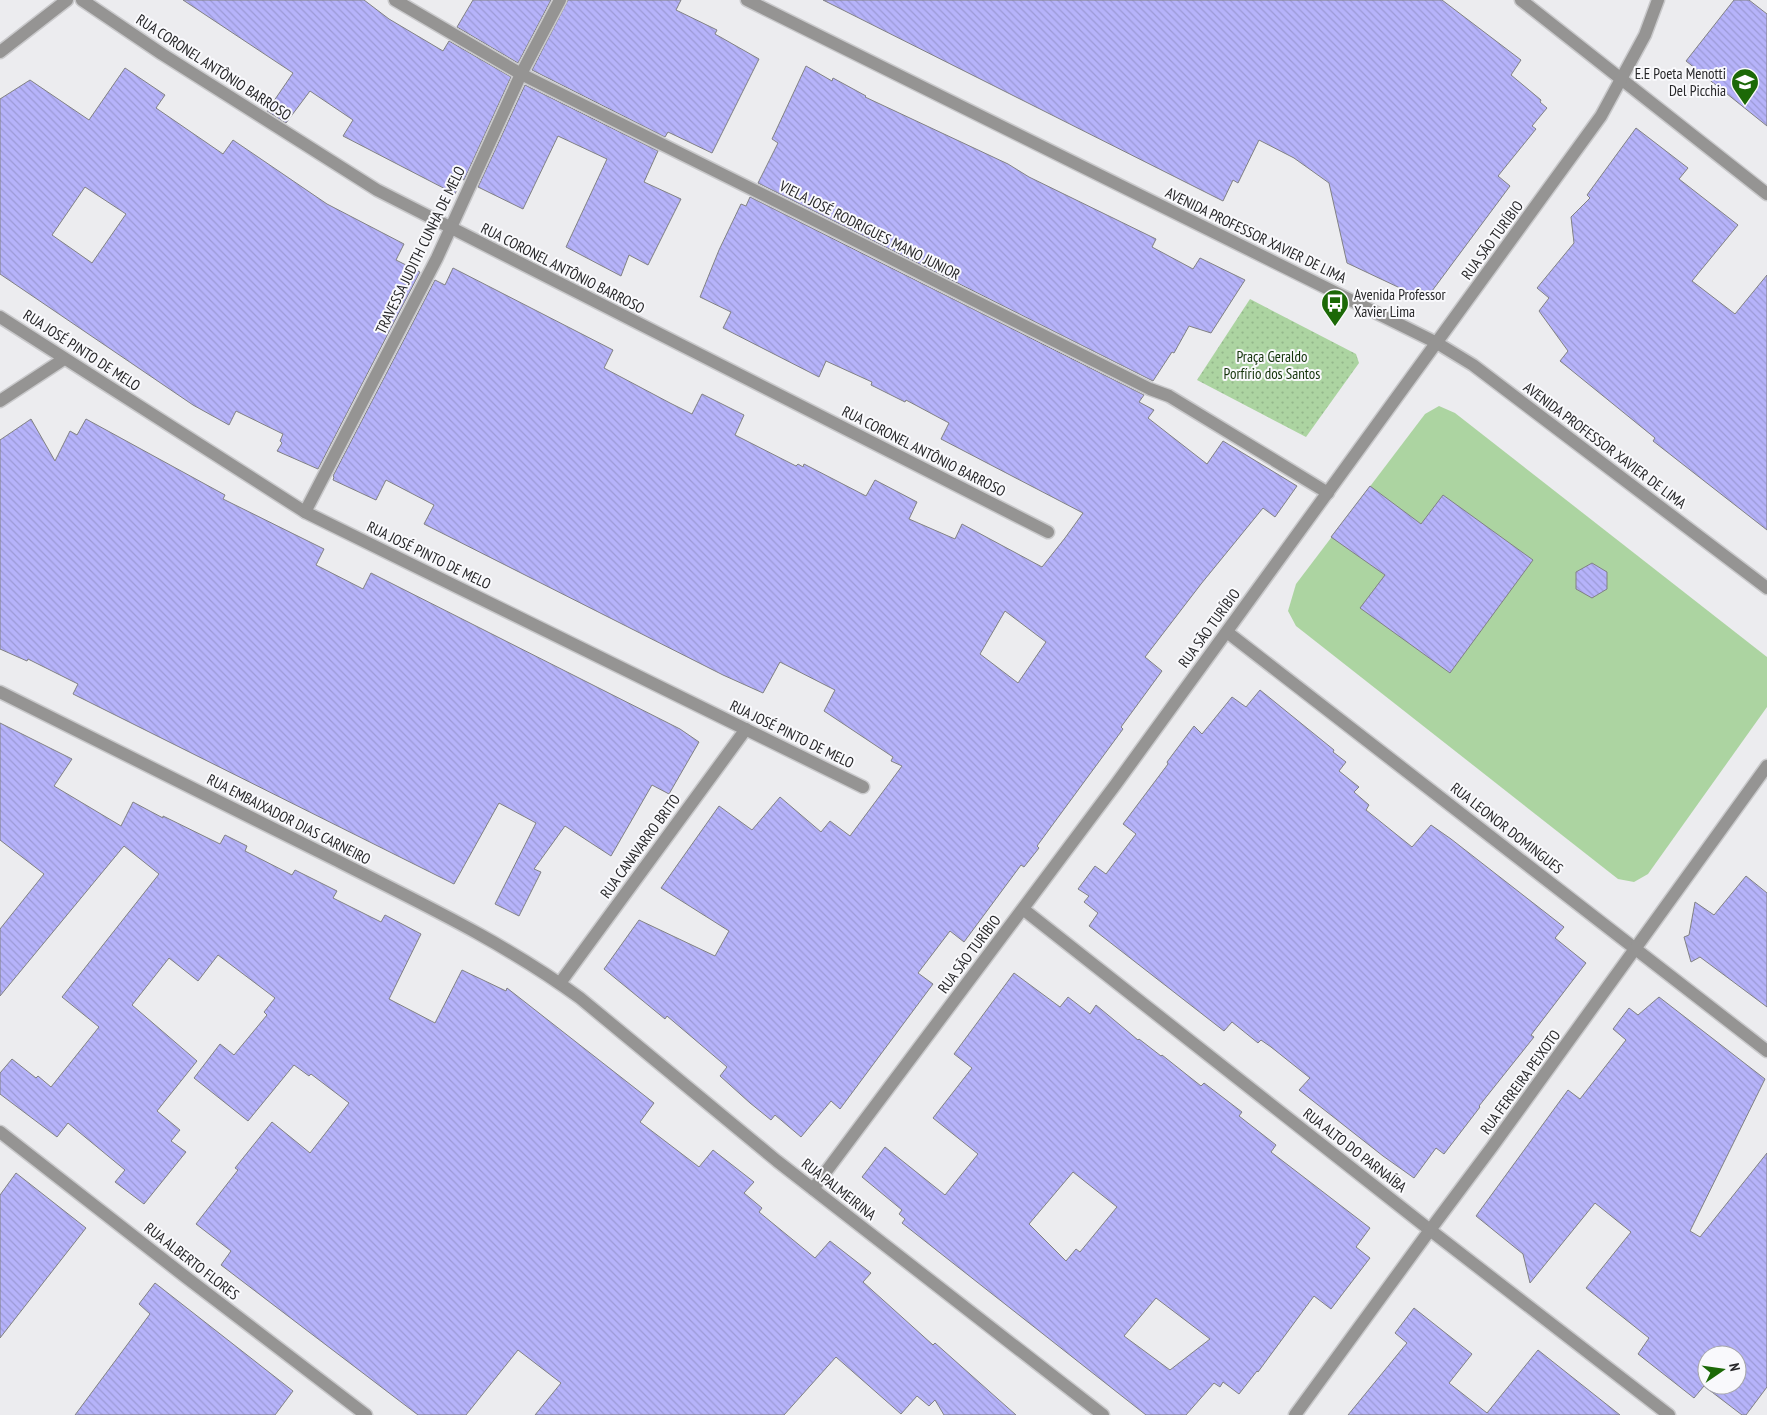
<svg xmlns="http://www.w3.org/2000/svg" width="1767" height="1415" viewBox="0 0 1767 1415" font-family="'PT Sans Narrow',sans-serif">
<style>
.green{fill:url(#green-dots)}
.pitch{fill:#acd4a1}
.building{fill:url(#building-back-hatch);stroke:#818183;fill-rule:evenodd}
.lines{fill:none;stroke-linecap:round;stroke-linejoin:round}
.service-casing{stroke:#c9c9cb;stroke-width:15}
.minor-casing{stroke:#c9c9cb;stroke-width:15}
.service{stroke:#959493;stroke-width:12}
.minor{stroke:#959493;stroke-width:12}
.labels{text-anchor:middle;dominant-baseline:central;stroke-width:4;stroke-linejoin:round;paint-order:stroke}
.street-label{font-size:15px;fill:#272729;stroke:#f9f9fc}
.poi-label{font-size:15px;fill:#272729;stroke:#f9f9fc;text-anchor:end}
.park-label{font-size:15px;fill:#133309;stroke:#f9f9fc}
</style>
<defs>
<pattern id="green-dots" width="8" height="8" patternUnits="userSpaceOnUse" patternTransform="scale(1.25)"><rect width="8" height="8" fill="#acd4a1"/><path d="M2 2h.1M6 6h.1" fill="none" stroke="#94b68b" stroke-width="1.8" stroke-linecap="round"/></pattern>
<pattern id="building-back-hatch" width="6" height="6" patternUnits="userSpaceOnUse" patternTransform="scale(1.25)"><rect width="6" height="6" fill="#b6b3fa"/><path d="M-1 5l2 2M0 0l6 6M5-1l2 2" fill="none" stroke="#9c9ad6"/></pattern>
</defs>
<rect width="100%" height="100%" fill="#ececef"/>
<polygon class="green" points="1250,299 1356,354 1359,363 1306,437 1197,380"/>
<polygon class="pitch" points="1439,406 1455,413 1767,657 1767,707 1648,874 1634,882 1618,879 1296,626 1288,611 1296,584 1425,414"/>
<g class="building">
<polygon points="183,0 364,0 389,19 443,51 449,41 511,77 464,180 462,179 455,194 343,136 353,120 310,91 286,123 267,111 293,73"/>
<polygon points="473,0 551,0 518,63 457,27"/>
<polygon points="568,0 681,0 676,10 717,30 715,34 759,59 712,153 668,132 665,137 532,70"/>
<polygon points="823,0 1442,0 1521,60 1511,75 1541,100 1540,102 1547,108 1532,126 1536,129 1498,176 1510,186 1432,291 1417,296 1347,263 1329,183 1294,158 1259,140 1238,183 1233,180 1223,201"/>
<polygon points="1734,0 1749,0 1767,14 1767,126 1686,61"/>
<polygon points="806,66 832,81 833,78 866,96 865,97 1008,164 1029,177 1156,239 1152,247 1193,269 1200,258 1245,280 1211,333 1189,326 1174,353 1172,352 1153,381 758,183 778,143 772,139"/>
<path d="M125 68 165 95 156 108 223 154 233 140 327 204 404 244 396 260 420 272 318 469 277 451 282 443 280 441 283 434 236 411 229 425 193 405 0 274V99L30 80 89 120ZM85 187 126 214 92 263 52 235Z"/>
<polygon points="525,85 658,151 644,182 681,199 648,265 629,255 621,276 566,247 607,159 558,136 523,209 478,187"/>
<polygon points="1636,128 1688,168 1679,179 1738,225 1692,281 1735,314 1767,275 1767,530 1653,441 1655,438 1560,361 1568,351 1539,311 1549,298 1537,288 1574,243 1571,217 1590,198 1587,195"/>
<path d="M750 197 1144 395 1139 402 1154 410 1148 418 1207 464 1223 441 1297 486 1275 517 1263 508 1201 584 1145 657 1162 671 1121 727 1123 729 1037 846 1039 848 1024 867 1021 865 964 942 950 931 918 973 933 984 840 1109 831 1101 801 1137 775 1115 771 1120 750 1103 720 1076 727 1067 667 1016 665 1019 604 969 639 920 715 956 729 931 661 888 719 806 752 830 780 797 821 832 830 821 850 836 902 766 891 761 893 757 824 711 835 690 780 662 763 693 723 675 424 524 434 505 386 480 376 500 333 480 334 477 333 476 435 280 445 285 453 268 613 350 604 368 670 403 692 414 702 394 744 415 735 435 796 466 798 464 803 467 804 464 866 496 875 480 917 502 909 519 955 539 962 524 1042 567 1065 538 1083 513 941 439 949 423 906 400 905 402 871 385 872 382 826 361 819 377 723 328 731 312 700 297 719 250 741 204 746 206ZM1005 611 1046 642 1018 683 980 654Z"/>
<polygon points="31,419 55,461 70,431 77,435 86,419 225,495 223,499 324,549 316,565 363,589 371,573 680,729 699,742 669,794 652,785 611,856 565,826 534,869 541,872 519,916 495,904 536,823 499,803 454,884 73,694 78,684 28,659 27,661 0,649 0,440"/>
<polygon points="1370,486 1421,524 1443,495 1533,560 1450,673 1360,608 1385,575 1331,537"/>
<polygon points="1592,563 1607,572 1607,589 1592,598 1576,589 1576,572"/>
<polygon points="1260,690 1334,750 1333,752 1346,762 1339,771 1359,787 1354,792 1369,805 1366,810 1412,847 1431,825 1451,839 1564,927 1555,938 1586,963 1531,1035 1534,1037 1479,1106 1480,1107 1444,1154 1436,1148 1414,1178 1383,1156 1299,1090 1310,1078 1271,1047 1261,1040 1258,1043 1232,1022 1224,1031 1089,926 1098,913 1084,902 1089,896 1078,889 1095,866 1106,874 1136,834 1123,824 1168,764 1167,762 1194,726 1202,734 1232,697 1246,707"/>
<polygon points="0,723 72,759 54,786 121,826 133,802 163,818 163,816 220,844 225,835 247,846 245,851 292,875 295,870 337,891 333,898 381,922 385,915 421,934 389,999 435,1023 462,970 506,991 507,988 654,1103 640,1122 699,1167 713,1150 754,1182 744,1193 762,1208 759,1212 815,1258 830,1241 871,1273 863,1282 933,1345 935,1343 1016,1415 944,1415 935,1400 929,1406 917,1396 901,1414 836,1357 784,1415 535,1415 561,1383 518,1350 466,1415 418,1415 221,1265 231,1251 196,1224 238,1170 235,1168 272,1122 310,1153 349,1103 311,1074 309,1076 294,1065 248,1121 194,1078 220,1044 234,1055 267,1015 264,1012 275,998 218,955 198,981 169,958 132,1005 197,1061 157,1111 180,1130 171,1141 186,1152 144,1204 115,1182 125,1170 68,1123 57,1137 0,1094 0,1073 12,1059 36,1078 38,1076 51,1087 99,1027 62,997 159,874 124,846 0,996 0,929 44,874 0,840"/>
<polygon points="1746,876 1767,893 1767,1007 1700,957 1691,962 1684,937 1689,935 1695,902 1714,915"/>
<path d="M1014 973 1060 1007 1068 997 1090 1014 1096 1005 1138 1040 1139 1039 1161 1056 1162 1055 1201 1086 1204 1083 1242 1112 1239 1116 1276 1145 1271 1152 1370 1228 1356 1247 1370 1258 1331 1309 1314 1296 1258 1372 1257 1371 1239 1394 1223 1382 1220 1387 1214 1383 1186 1415H1146L902 1223 905 1219 899 1214 902 1210 862 1177 885 1147 945 1195 978 1154 933 1118 972 1068 954 1054ZM1073 1172 1117 1207 1080 1252 1076 1249 1066 1261 1029 1224ZM1156 1298 1210 1339 1170 1370 1124 1336Z"/>
<path d="M1659 997 1765 1079 1690 1231 1700 1237 1767 1153V1387L1746 1415H1742L1704 1386 1694 1398 1638 1354 1649 1338 1586 1288 1631 1232 1595 1203 1530 1283 1523 1254 1476 1216 1568 1090 1580 1099 1626 1040 1613 1029 1629 1008 1638 1015ZM1707 1355H1737V1385H1707Z"/>
<polygon points="16,1173 86,1228 0,1338 0,1195"/>
<polygon points="155,1283 293,1391 275,1415 75,1415 150,1314 139,1304"/>
<polygon points="1414,1308 1472,1354 1449,1383 1487,1413 1538,1350 1620,1415 1348,1415 1407,1343 1395,1333"/>
</g>
<g class="lines">
<g class="service-casing">
<polyline id="service" points="305,512 437,258 521,74 560,0"/>
</g>
<g class="minor-casing">
<g id="minor">
<polyline points="82,0 162,54 377,190 1048,532"/>
<polyline points="395,0 521,74 872,249 1150,389 1169,396 1328,493"/>
<polyline points="747,0 1437,343 1473,365 1767,588"/>
<polyline points="1521,0 1767,194"/>
<polyline points="0,52 67,0"/>
<polyline points="0,317 305,512 863,787"/>
<polyline points="0,401 64,359"/>
<polyline points="1227,632 1767,1051"/>
<path d="M0 692C112 747 223 803 334 859 418 902 504 942 580 998L777 1161 1103 1415"/>
<polyline points="1023,909 1430,1230 1669,1415"/>
<polyline points="560,983 746,729"/>
<polyline points="0,1132 187,1278 366,1415"/>
<polyline points="813,1189 1116,784 1601,116 1645,35 1658,0"/>
<polyline points="1295,1415 1430,1230 1492,1147 1767,766"/>
</g>
</g>
<use href="#service" class="service"/>
<use href="#minor" class="minor"/>
</g>
<defs>
<g id="school-pin" transform="scale(1.4375)"><path d="M0 17L-7.5 6A9.5 9.5 0 1 1 7.5 6Z" fill="#1c6907" stroke="#f9f9fc"/><path d="M0-5L7-2L0 1L-7-2ZM-4 1L0 2.5L4 1V4Q0 6-4 4Z" fill="#fff"/></g>
<g id="bus-pin" transform="scale(1.4375)"><path d="M0 17L-7.5 6A9.5 9.5 0 1 1 7.5 6Z" fill="#1c6907" stroke="#f9f9fc"/><path d="M-5-6H5V4H4V6H2V4H-2V6H-4V4H-5ZM-3.5-4V0h7V-4ZM-3.5 1.2v1.5H-2V1.2ZM2 1.2v1.5H3.5V1.2Z" fill="#fff"/></g>
</defs>
<g fill-rule="evenodd">
<use href="#school-pin" x="1745" y="82"/>
<use href="#bus-pin" x="1335" y="303"/>
</g>
<g class="labels">
<g class="street-label">
<text transform="translate(214 67) rotate(33)">RUA CORONEL ANTÔNIO BARROSO</text>
<text transform="translate(870 230) rotate(27)">VIELA JOSÉ RODRIGUES MANO JUNIOR</text>
<text transform="translate(1256 235) rotate(26)">AVENIDA PROFESSOR XAVIER DE LIMA</text>
<text transform="translate(1492 240) rotate(-54)">RUA SÃO TURÍBIO</text>
<text transform="translate(420 250) rotate(-64)">TRAVESSA JUDITH CUNHA DE MELO</text>
<text transform="translate(563 268) rotate(27)">RUA CORONEL ANTÔNIO BARROSO</text>
<text transform="translate(82 350) rotate(33)">RUA JOSÉ PINTO DE MELO</text>
<text transform="translate(1605 445) rotate(37)">AVENIDA PROFESSOR XAVIER DE LIMA</text>
<text transform="translate(924 451) rotate(27)">RUA CORONEL ANTÔNIO BARROSO</text>
<text transform="translate(429 555) rotate(26)">RUA JOSÉ PINTO DE MELO</text>
<text transform="translate(1209 628) rotate(-54)">RUA SÃO TURÍBIO</text>
<text transform="translate(792 734) rotate(26)">RUA JOSÉ PINTO DE MELO</text>
<text transform="translate(289 819) rotate(27)">RUA EMBAIXADOR DIAS CARNEIRO</text>
<text transform="translate(1507 828) rotate(38)">RUA LEONOR DOMINGUES</text>
<text transform="translate(640 846) rotate(-54)">RUA CANAVARRO BRITO</text>
<text transform="translate(969 954) rotate(-53)">RUA SÃO TURÍBIO</text>
<text transform="translate(1520 1082) rotate(-54)">RUA FERREIRA PEIXOTO</text>
<text transform="translate(1355 1150) rotate(38)">RUA ALTO DO PARNAÍBA</text>
<text transform="translate(839 1189) rotate(38)">RUA PALMEIRINA</text>
<text transform="translate(192 1261) rotate(38)">RUA ALBERTO FLORES</text>
</g>
<g class="poi-label">
<text x="1726" y="73">E.E Poeta Menotti<tspan x="1726" dy="17">Del Picchia</tspan></text>
<text x="1354" y="294" text-anchor="start">Avenida Professor<tspan x="1354" dy="17">Xavier Lima</tspan></text>
</g>
<g class="park-label">
<text x="1272" y="356">Praça Geraldo<tspan x="1272" dy="17">Porfírio dos Santos</tspan></text>
</g>
</g>
<g transform="translate(1722 1370) rotate(77)"><circle r="24" fill="#f9f9fc" stroke="#a5a5a8"/>
<path d="M0-4L9 19L0 12L-9 19Z" fill="#1c6907"/>
<text y="-8" font-size="14" font-weight="bold" text-anchor="middle" fill="#272729">N</text>
</g>
</svg>
